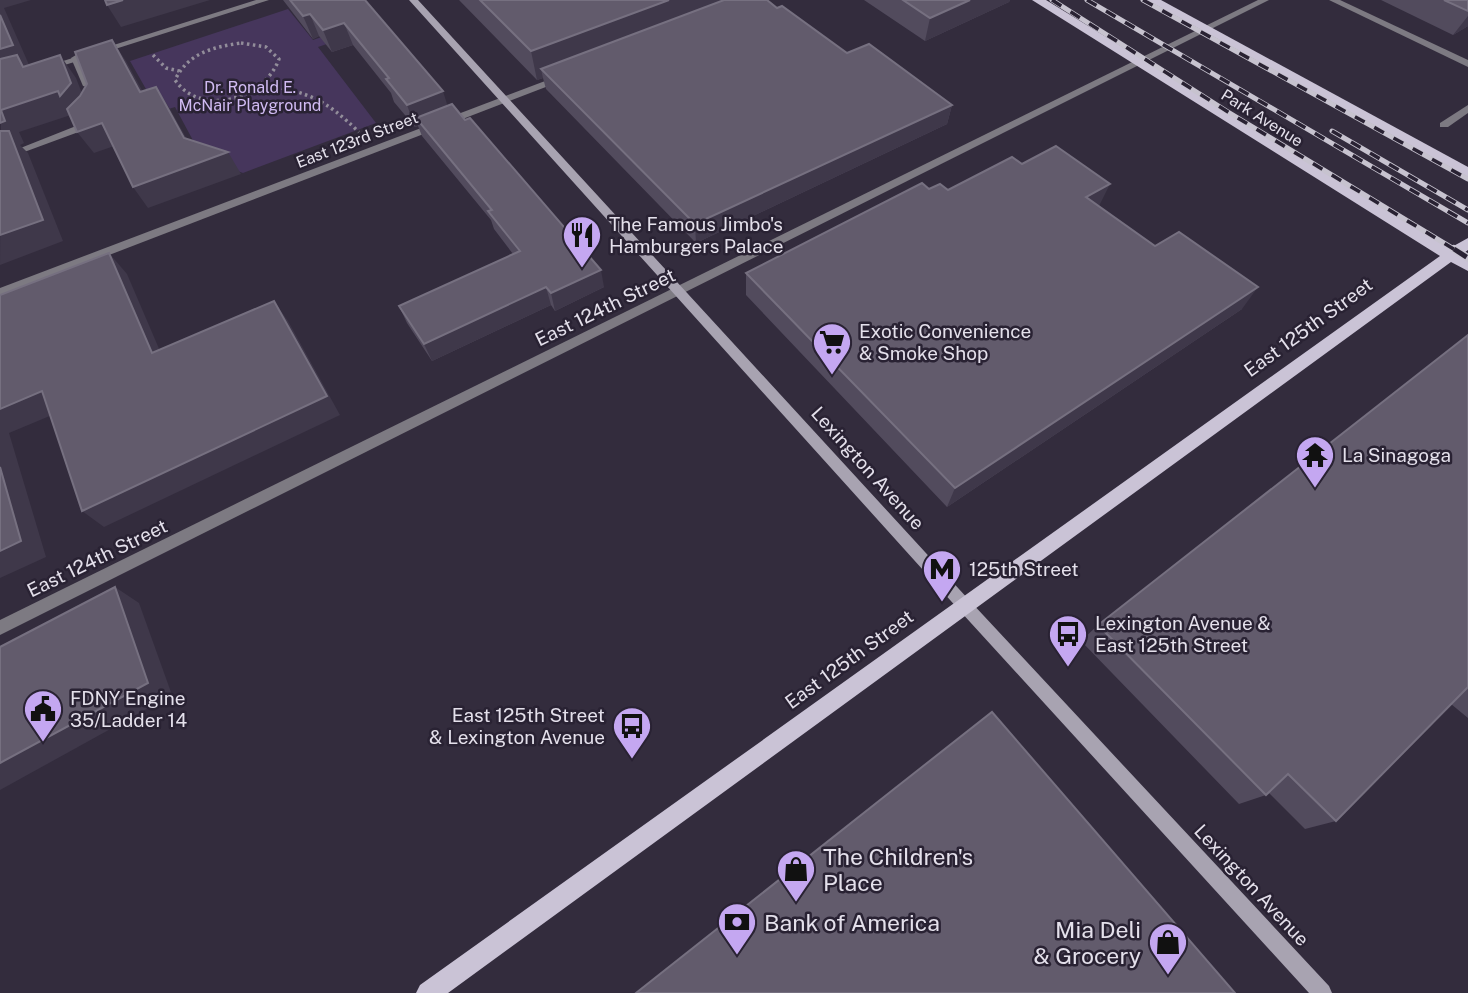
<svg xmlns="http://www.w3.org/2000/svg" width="1468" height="993" viewBox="0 0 1468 993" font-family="'Public Sans',sans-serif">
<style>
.green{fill:#46365c}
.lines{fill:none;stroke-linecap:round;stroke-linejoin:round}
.path{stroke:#928d9a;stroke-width:3.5;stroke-dasharray:2.5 3.5;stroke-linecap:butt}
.lane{fill:#7d7a82;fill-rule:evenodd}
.street{fill:#7d7a82;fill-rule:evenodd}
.secondary{fill:#a8a3b1;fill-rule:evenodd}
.primary{fill:#cac3d6;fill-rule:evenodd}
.rail-far1-casing{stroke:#c7c3cf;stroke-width:5}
.rail-casing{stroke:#c7c3cf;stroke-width:8}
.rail-far1{stroke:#292233;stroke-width:3.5;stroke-dasharray:11;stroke-linecap:butt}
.rail{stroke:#292233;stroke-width:5;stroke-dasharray:15;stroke-linecap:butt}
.wall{fill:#524b5d}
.shaded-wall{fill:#3f384a}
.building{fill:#625b6c;stroke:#767080;stroke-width:2}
.labels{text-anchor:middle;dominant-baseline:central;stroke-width:5;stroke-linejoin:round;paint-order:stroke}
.far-park-label{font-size:16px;fill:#d1bbf3;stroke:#292233}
.far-street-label{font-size:16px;fill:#e4e0eb;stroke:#292233}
.poi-label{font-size:19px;fill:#e4e0eb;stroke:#292233;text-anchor:start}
.street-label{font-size:19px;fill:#e4e0eb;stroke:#292233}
.near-poi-label{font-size:23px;fill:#e4e0eb;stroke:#292233;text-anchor:start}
</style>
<rect width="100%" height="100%" fill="#332c3d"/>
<polygon class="green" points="288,9 313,40 376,18 382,25 318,47 376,123 243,173 203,159 175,107 159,112 130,61"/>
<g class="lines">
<g class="path">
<path d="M241 43 266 47 279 59C265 99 201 118 175 80 188 53 213 47 241 43Z"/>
<polyline points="153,55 166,68 179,71"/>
<path d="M264 85C311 93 324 99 359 132"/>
</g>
<g class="lane">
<polygon points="1329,0 1340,0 1468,60 1468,67"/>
<polygon points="76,55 81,58 93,86 91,88 83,86 71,58"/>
<polygon points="1468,105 1468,113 1448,127 1440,127 1440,123"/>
<polygon points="90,115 95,118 84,130 27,151 23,152 18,149 76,126"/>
</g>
<g class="street">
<polygon points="256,0 269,0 49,70 41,68"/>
<polygon points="1258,0 1269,0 0,635 0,620"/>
<polygon points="561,75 566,78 564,80 0,297 0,288"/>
</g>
<polygon class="secondary" points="409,0 418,0 970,601 1329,986 1332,993 1309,993 960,611"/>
<g class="primary">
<polygon points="1032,0 1046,0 1450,248 1468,238 1468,250 1461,255 1468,259 1468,271 1451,262 448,993 416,993 420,985 1440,256"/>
<polygon points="1147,0 1161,0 1468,167 1468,177"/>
</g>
<g class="rail-far1-casing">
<g id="rail-far1">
<polyline points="1052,0 1228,112 1457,251"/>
<polyline points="1087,0 1468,223"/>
<polyline points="1143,0 1468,179"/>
<polyline points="1332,131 1468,210"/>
</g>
</g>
<g class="rail-casing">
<polyline id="rail" points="1454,249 1468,258"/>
</g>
<use href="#rail-far1" class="rail-far1"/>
<use href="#rail" class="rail"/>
</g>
<g class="wall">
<polygon points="283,0 365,0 448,106 604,287 555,311 551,305 432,361 407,323 399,306 513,254 494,229 491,220 422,136 418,126 415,127 394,102 391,93 353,45 332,52 319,36 313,39"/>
<polygon points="459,0 767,0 777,8 847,53 952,105 947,124 696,243 546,89 543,78 537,80"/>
<polygon points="864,0 1010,0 1009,2 925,41"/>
<polygon points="1381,0 1468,0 1468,26 1453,35"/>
<polygon points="1022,164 1099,206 1242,309 947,507 746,295 746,273 929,189 948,190"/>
<polygon points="1468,335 1468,718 1451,704 1336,821 1305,829 1268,792 1266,795 1239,804 1081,641 1098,625"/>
</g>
<g class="shaded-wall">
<polygon points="0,0 31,0 4,8 30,67 0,76"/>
<polygon points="123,0 210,0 121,27 107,5"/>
<polygon points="669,0 744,0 541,69 543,78 537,80 531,51"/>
<polygon points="970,0 1010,0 1009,2 925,41 930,18"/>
<polygon points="310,14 319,36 313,39 303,16"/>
<polygon points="1468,16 1468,26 1453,35"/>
<polygon points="344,23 353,45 332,52 323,30"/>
<polygon points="112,40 126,61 155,114 140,92"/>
<polygon points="60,55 76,78 87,106 74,114 19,132 24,143 20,145 28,153 63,241 0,265 1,110"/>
<polygon points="156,87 170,109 198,159 184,138"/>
<polygon points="443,91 450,114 416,118 418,126 415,127 407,105"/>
<polygon points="952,105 947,124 696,243 695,224"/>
<polygon points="102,123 117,145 94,153 77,132"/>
<polygon points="228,152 241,174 148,208 133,187"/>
<polygon points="1110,184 1099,206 1086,197"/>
<polygon points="109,253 127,274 169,372 152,353"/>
<polygon points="601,270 604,287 555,311 551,293"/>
<polygon points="546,287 551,305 432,361 424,344"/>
<polygon points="1258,287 1242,309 947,507 955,488"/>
<polygon points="274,301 288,321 340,415 104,527 82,511"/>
<polygon points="42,391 64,410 9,433 46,557 0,578 0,409"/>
<polygon points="115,587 139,603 172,695 0,790 0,763"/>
</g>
<g class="building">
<polygon points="105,0 123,0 107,5"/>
<polygon points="290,0 365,0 443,91 407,105 386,79 389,78 344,23 323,30 310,14 303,16"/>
<polygon points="480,0 669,0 531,51"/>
<polygon points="724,0 767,0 777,8 782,6 847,53 869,44 952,105 695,224 541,69"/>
<polygon points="903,0 970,0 930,18"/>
<polygon points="1444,0 1468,0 1468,11"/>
<polygon points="0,15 13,45 0,49"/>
<polygon points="112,40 140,92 156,87 184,138 228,152 133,187 102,123 77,132 67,109 80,96 87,84 75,52"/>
<polygon points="17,55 23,67 60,55 71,83 60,96 58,91 1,110 5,121 0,123 0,59"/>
<polygon points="452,104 465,120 470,118 601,270 551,293 546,287 424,344 399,306 520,251 488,211 492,210 416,118"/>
<polygon points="0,131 9,131 43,220 0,235"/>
<polygon points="1056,146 1110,184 1086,197 1155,246 1179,232 1258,287 955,488 746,273 922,183 929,189 940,184 948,190 1012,157 1022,164"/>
<polygon points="109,253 152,353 274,301 327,396 82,511 42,391 0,409 0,295"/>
<polygon points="1468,335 1468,687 1336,821 1288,774 1266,795 1098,625"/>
<polygon points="0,467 21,541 0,551"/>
<polygon points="115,587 148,683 0,763 0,647"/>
<polygon points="992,712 1235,993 636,993 894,789"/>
</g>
<defs>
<g id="restaurant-pin" transform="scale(2.0125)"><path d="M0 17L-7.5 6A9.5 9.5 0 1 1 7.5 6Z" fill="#c4a7f1" stroke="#292233"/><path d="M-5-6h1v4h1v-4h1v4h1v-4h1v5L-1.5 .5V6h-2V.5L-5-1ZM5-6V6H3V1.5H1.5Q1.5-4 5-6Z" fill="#111"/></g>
<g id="supermarket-pin" transform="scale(2.0125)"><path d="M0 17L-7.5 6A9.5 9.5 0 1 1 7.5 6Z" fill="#c4a7f1" stroke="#292233"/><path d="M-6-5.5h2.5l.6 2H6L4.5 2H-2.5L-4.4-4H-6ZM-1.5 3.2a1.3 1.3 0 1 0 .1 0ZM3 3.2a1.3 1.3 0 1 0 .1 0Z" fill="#111"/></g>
<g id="temple-pin" transform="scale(2.0125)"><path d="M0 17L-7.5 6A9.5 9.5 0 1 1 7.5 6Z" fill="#c4a7f1" stroke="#292233"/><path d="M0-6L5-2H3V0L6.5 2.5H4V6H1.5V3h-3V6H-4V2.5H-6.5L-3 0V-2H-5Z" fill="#111"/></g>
<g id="metro-pin" transform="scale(2.0125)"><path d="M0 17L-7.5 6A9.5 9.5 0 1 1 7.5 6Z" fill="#c4a7f1" stroke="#292233"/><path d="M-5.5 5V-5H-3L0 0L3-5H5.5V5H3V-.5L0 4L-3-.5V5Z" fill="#111"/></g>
<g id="bus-pin" transform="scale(2.0125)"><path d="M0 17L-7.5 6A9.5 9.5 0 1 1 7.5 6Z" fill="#c4a7f1" stroke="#292233"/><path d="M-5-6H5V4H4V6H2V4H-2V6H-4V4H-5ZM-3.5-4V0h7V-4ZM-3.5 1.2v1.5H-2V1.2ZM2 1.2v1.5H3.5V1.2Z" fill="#111"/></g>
<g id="civic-pin" transform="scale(2.0125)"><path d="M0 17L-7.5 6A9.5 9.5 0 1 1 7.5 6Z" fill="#c4a7f1" stroke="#292233"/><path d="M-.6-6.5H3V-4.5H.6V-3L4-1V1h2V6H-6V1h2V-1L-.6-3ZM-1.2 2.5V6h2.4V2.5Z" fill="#111"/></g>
<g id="shop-pin" transform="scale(2.0125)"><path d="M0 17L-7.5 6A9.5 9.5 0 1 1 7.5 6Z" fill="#c4a7f1" stroke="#292233"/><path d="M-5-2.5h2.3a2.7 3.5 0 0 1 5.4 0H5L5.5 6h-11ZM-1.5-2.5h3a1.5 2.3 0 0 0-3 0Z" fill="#111"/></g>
<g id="bank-pin" transform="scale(2.0125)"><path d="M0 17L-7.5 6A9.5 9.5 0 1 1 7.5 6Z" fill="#c4a7f1" stroke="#292233"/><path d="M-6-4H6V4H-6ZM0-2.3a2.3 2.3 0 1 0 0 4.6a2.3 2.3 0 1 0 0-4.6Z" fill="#111"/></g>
</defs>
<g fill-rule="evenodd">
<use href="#restaurant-pin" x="582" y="235"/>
<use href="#supermarket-pin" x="832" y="342"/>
<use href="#temple-pin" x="1315" y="455"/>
<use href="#metro-pin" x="942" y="569"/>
<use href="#bus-pin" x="1068" y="634"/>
<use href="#civic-pin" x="43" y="709"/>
<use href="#bus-pin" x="632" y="726"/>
<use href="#shop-pin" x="796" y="869"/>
<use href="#bank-pin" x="737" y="922"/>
<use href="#shop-pin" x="1168" y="942"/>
</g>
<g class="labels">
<g class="far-park-label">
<text x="250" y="87">Dr. Ronald E.<tspan x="250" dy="18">McNair Playground</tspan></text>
</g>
<g class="far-street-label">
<text transform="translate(1262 118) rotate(32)">Park Avenue</text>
<text transform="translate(357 140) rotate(-21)">East 123rd Street</text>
</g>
<g class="poi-label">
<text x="609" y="224">The Famous Jimbo's<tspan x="609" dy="22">Hamburgers Palace</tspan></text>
<text x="859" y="331">Exotic Convenience<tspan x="859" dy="22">&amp; Smoke Shop</tspan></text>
<text x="1342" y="455">La Sinagoga</text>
<text x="969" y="569">125th Street</text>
<text x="1095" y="623">Lexington Avenue &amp;<tspan x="1095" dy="22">East 125th Street</tspan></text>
<text x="70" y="698">FDNY Engine<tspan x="70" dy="22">35/Ladder 14</tspan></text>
<text x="605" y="715" text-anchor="end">East 125th Street<tspan x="605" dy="22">&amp; Lexington Avenue</tspan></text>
</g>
<g class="street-label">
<text transform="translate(605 307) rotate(-26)">East 124th Street</text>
<text transform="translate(1308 327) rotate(-36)">East 125th Street</text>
<text transform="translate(868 468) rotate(48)">Lexington Avenue</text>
<text transform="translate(97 558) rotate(-26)">East 124th Street</text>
<text transform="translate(849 659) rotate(-36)">East 125th Street</text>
<text transform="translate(1252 885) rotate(47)">Lexington Avenue</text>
</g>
<g class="near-poi-label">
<text x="823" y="856">The Children's<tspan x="823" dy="26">Place</tspan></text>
<text x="764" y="922">Bank of America</text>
<text x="1141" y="929" text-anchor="end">Mia Deli<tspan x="1141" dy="26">&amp; Grocery</tspan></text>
</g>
</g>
</svg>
